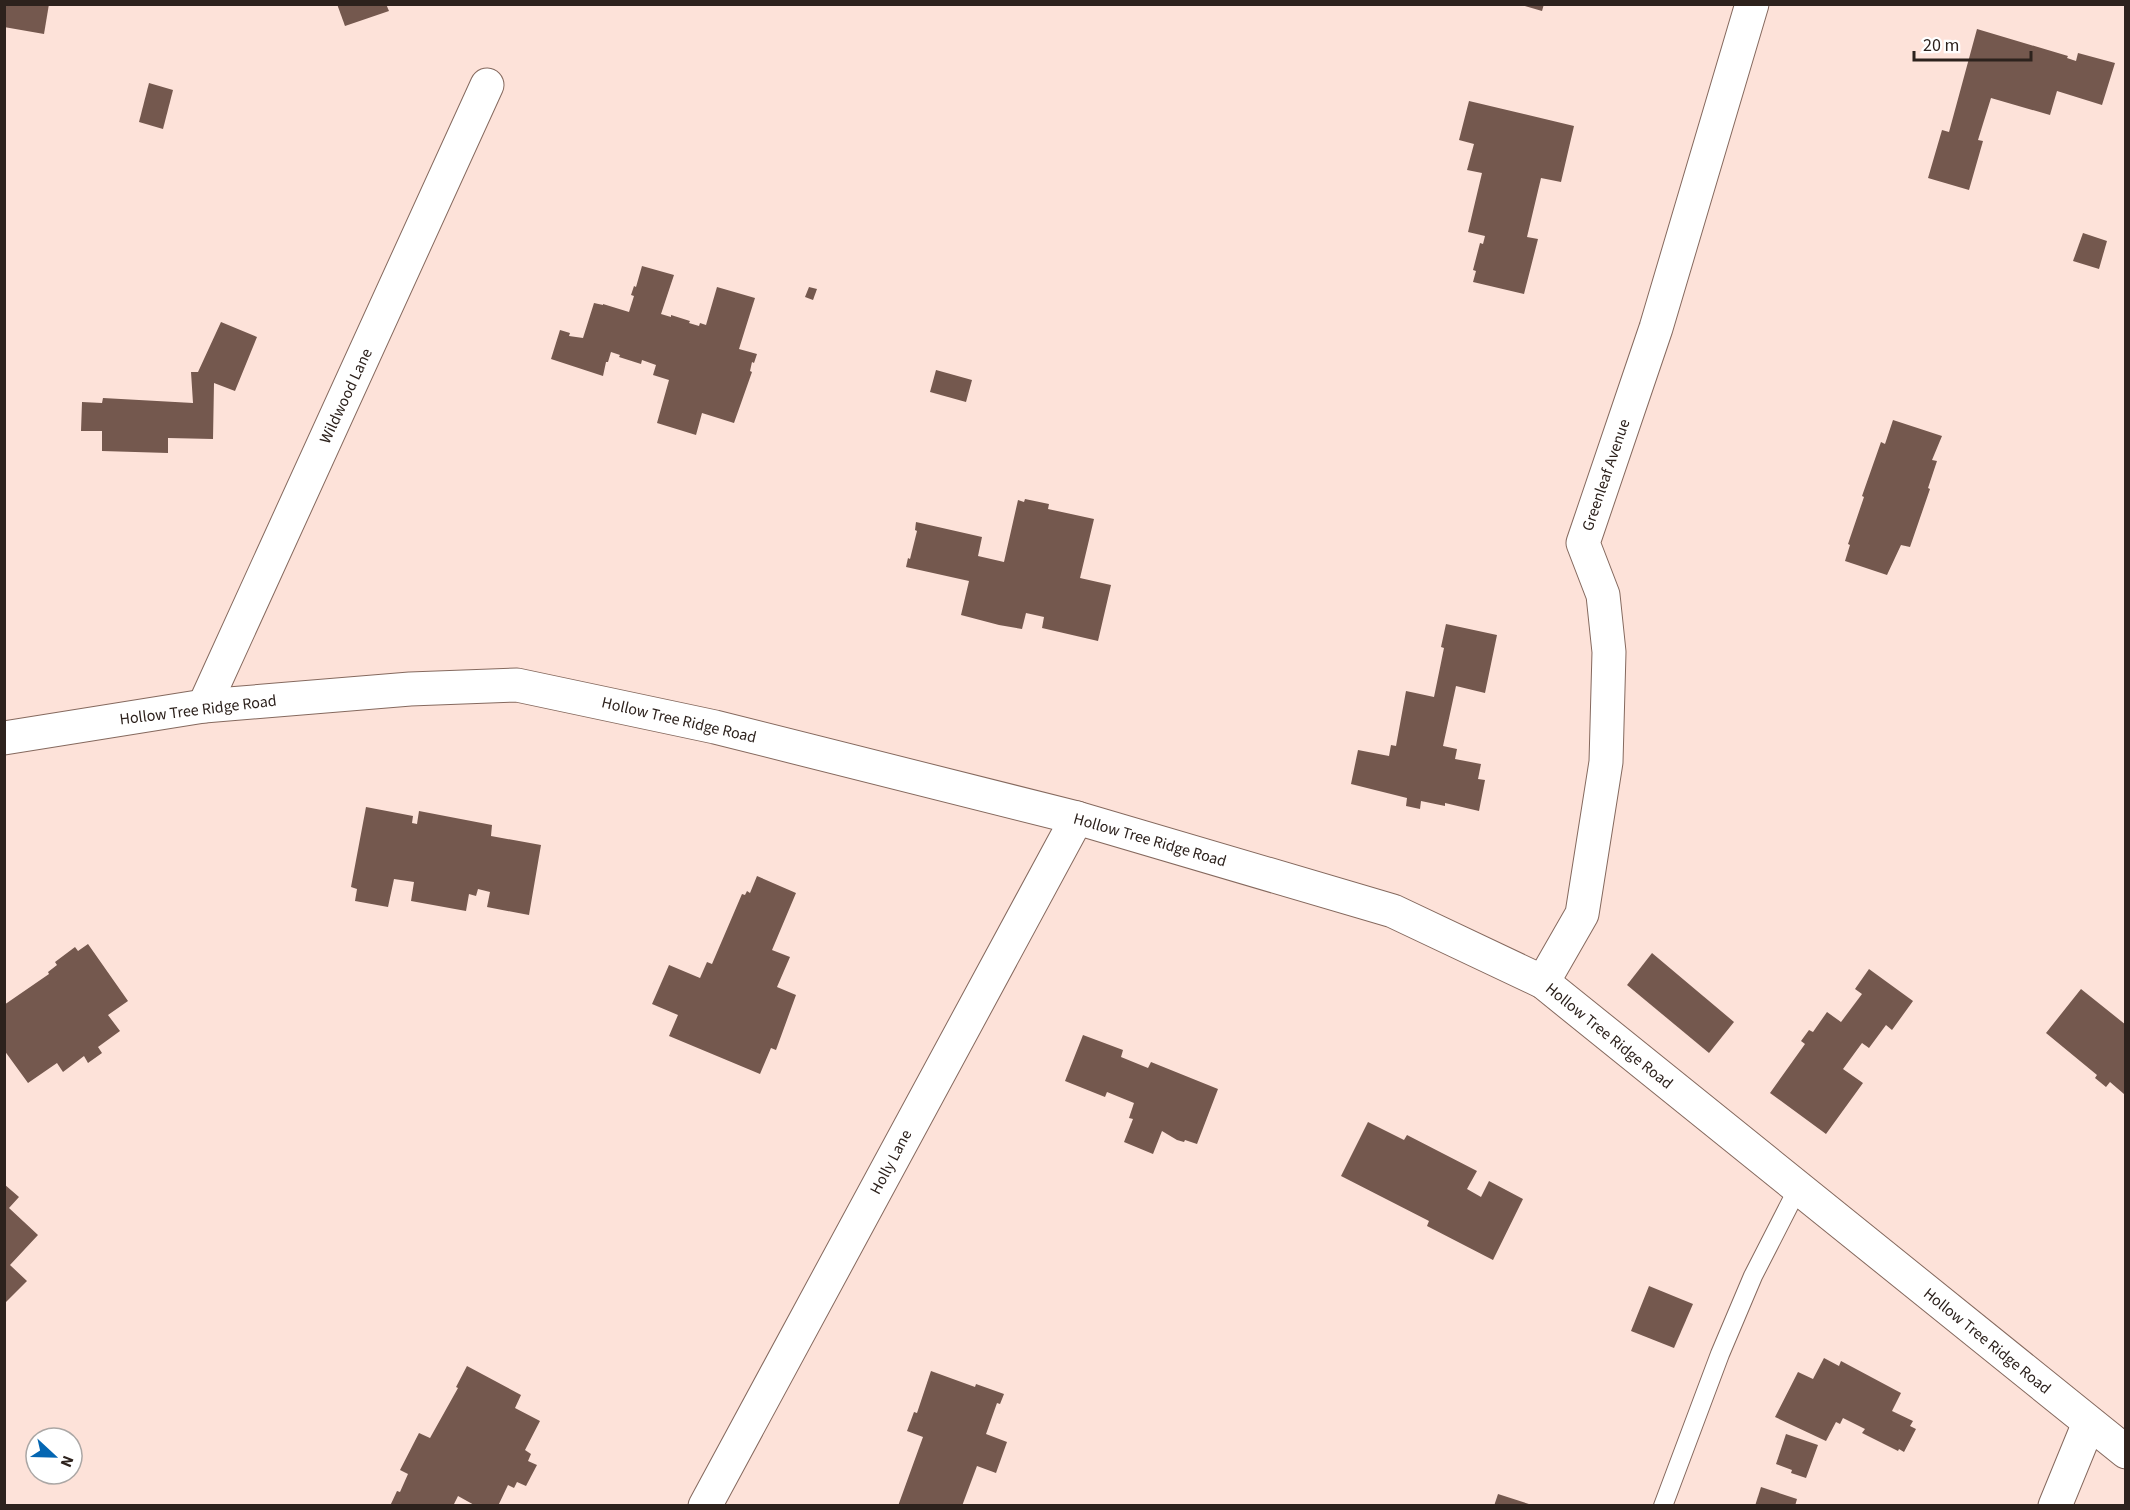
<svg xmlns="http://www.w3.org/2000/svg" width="2130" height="1510" viewBox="0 0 2130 1510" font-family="'Source Sans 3',sans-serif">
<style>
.building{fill:#74584e}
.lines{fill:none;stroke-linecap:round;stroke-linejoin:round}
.lane-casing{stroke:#85695e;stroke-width:20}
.street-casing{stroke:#85695e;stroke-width:35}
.secondary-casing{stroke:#85695e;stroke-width:35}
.lane{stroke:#fff;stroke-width:18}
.street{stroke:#fff;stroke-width:33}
.secondary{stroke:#fff;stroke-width:33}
.labels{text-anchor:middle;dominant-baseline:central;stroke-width:6;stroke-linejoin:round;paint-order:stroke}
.street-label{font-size:16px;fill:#2d221d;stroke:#fff}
</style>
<rect width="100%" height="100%" fill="#fde2d9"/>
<g class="building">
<polygon points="4,4 49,4 44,34 4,27"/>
<polygon points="337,4 386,4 389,11 345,26"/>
<polygon points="1518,4 1544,4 1542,11"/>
<polygon points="1977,29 2068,56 2067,58 2076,61 2078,53 2115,63 2102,105 2057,91 2050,115 1991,98 1978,140 1983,141 1969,190 1928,178 1942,130 1949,132"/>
<polygon points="149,83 173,90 163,129 139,122"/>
<polygon points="1469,101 1574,126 1561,182 1541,178 1527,237 1538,239 1524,294 1473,282 1476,271 1473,270 1480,243 1483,244 1485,236 1468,232 1482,173 1467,170 1474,144 1459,140"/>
<polygon points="2083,233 2107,241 2099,269 2073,261"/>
<polygon points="642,266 674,275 661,314 671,317 671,315 690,321 689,323 699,326 700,323 706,325 717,287 755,298 739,349 757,354 754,363 752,362 750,371 752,372 734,423 702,413 696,435 657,423 669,380 653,375 656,365 642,360 641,364 619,357 620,355 611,352 608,362 606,362 603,376 551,359 560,330 570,333 569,336 583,338 594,303 603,305 603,304 629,312 634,296 631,295 634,286 636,287"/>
<polygon points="809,287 817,289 813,300 805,297"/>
<polygon points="221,322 257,337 235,391 214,383 213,439 168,438 168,453 102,451 102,431 81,431 82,402 102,403 103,398 193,403 191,372 198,372"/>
<polygon points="936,370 972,380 966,402 930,392"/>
<polygon points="1893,420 1942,436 1932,460 1937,461 1928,488 1930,489 1910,547 1901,545 1887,575 1845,561 1850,545 1848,544 1864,497 1862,496 1881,442 1885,444"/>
<polygon points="1025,499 1049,504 1048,509 1094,519 1080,578 1111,585 1098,641 1042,628 1044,617 1026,613 1022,629 999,625 961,615 969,581 906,567 908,558 910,559 917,531 915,530 916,522 982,537 978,556 1004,562 1018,500 1024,502"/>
<polygon points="1446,624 1497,635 1485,693 1456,686 1443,746 1457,749 1455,759 1481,764 1478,779 1485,780 1479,811 1445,803 1445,806 1421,801 1420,809 1406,806 1407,798 1351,784 1358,750 1389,756 1391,745 1396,746 1406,691 1434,697 1444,648 1441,647"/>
<polygon points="366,807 413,816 412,823 417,824 419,811 492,825 491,836 541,845 529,915 487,907 490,892 478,889 476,896 469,894 466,911 411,901 414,882 394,879 388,907 355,901 357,889 351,887"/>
<polygon points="757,876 796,893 772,950 790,957 777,987 796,995 776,1050 771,1048 760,1074 669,1036 678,1015 652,1004 669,965 700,978 707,962 712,964 742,894 745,895 747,891 750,893"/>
<polygon points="88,944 128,1001 108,1015 120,1031 98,1047 102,1053 88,1063 84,1056 63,1072 57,1063 28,1083 4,1050 4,1005 49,974 48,972 57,965 55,962 75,947 78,951"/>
<polygon points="1652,953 1734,1022 1709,1053 1627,985"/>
<polygon points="1869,969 1913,1001 1892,1030 1886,1025 1869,1048 1862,1043 1843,1069 1863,1083 1826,1134 1770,1093 1805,1044 1801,1041 1809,1030 1813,1032 1827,1012 1841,1022 1862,994 1855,989"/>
<polygon points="2081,989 2126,1025 2124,1094 2110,1082 2106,1087 2095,1078 2097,1075 2046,1033"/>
<polygon points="1083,1035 1123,1050 1121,1057 1148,1068 1151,1062 1218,1089 1197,1144 1185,1140 1184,1142 1177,1140 1162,1131 1153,1154 1124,1142 1133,1119 1129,1118 1134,1103 1107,1092 1105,1097 1065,1081"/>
<polygon points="1368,1122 1404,1140 1407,1135 1477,1171 1467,1189 1481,1197 1489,1181 1523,1199 1493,1260 1427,1226 1429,1221 1341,1176"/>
<polygon points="4,1184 19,1197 9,1208 38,1235 10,1265 27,1281 4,1304"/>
<polygon points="1649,1286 1693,1304 1674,1348 1631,1331"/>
<polygon points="1824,1358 1839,1366 1841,1361 1901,1393 1892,1411 1913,1421 1910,1426 1916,1429 1904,1452 1899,1449 1898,1451 1862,1433 1865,1429 1843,1418 1840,1424 1836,1422 1826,1441 1775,1417 1798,1372 1813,1379"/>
<polygon points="467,1366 521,1395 515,1408 540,1421 525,1450 531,1454 528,1461 537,1465 526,1486 517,1482 514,1488 508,1485 498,1506 476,1506 458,1496 453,1506 390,1506 397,1491 400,1492 408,1474 400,1470 419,1433 430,1438 458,1388 456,1387"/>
<polygon points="931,1371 975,1387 976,1384 1004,1394 1000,1404 997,1403 986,1434 1007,1442 996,1473 977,1466 962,1506 898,1506 923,1437 907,1431 914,1412 917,1413"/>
<polygon points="1786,1434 1818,1445 1806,1478 1791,1473 1792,1470 1776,1464"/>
<polygon points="1761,1487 1797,1499 1795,1506 1755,1506"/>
<polygon points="1498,1494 1532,1505 1532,1506 1494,1506"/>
</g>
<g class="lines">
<g class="lane-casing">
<polyline id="lane" points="1663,1506 1720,1354 1753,1276 1798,1188"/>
</g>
<g class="street-casing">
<g id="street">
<polyline points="204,706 487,85"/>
<polyline points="1543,982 1582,914 1606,762 1609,652 1603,595 1583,543 1656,328 1752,4"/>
<polyline points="705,1506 1077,818"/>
<polyline points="2055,1506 2089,1423"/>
</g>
</g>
<g class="secondary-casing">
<polyline id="secondary" points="4,738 204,706 410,689 517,685 715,727 1077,818 1393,911 1543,982 2126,1452"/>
</g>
<use href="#lane" class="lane"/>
<use href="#street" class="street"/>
<use href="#secondary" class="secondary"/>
</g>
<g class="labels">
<g class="street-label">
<text transform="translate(346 396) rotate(-65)">Wildwood Lane</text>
<text transform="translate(1606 475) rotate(-71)">Greenleaf Avenue</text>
<text transform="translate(198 710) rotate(-7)">Hollow Tree Ridge Road</text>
<text transform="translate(679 720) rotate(13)">Hollow Tree Ridge Road</text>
<text transform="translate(1150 840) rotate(16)">Hollow Tree Ridge Road</text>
<text transform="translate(1609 1036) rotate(39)">Hollow Tree Ridge Road</text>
<text transform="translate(891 1162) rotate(-62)">Holly Lane</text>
<text transform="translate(1987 1341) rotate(39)">Hollow Tree Ridge Road</text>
</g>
</g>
<rect width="2130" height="1510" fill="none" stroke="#2d221d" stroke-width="12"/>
<g transform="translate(54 1456) rotate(112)"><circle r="28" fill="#ffffff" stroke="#aba7a5" stroke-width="1.5"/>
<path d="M0-4.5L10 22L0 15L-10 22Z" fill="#0466b2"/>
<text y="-9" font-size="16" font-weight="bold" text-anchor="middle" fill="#2d221d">N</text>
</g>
<path d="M1914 51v9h117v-9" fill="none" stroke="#2d221d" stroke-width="3"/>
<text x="1923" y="51" font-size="18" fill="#2d221d" stroke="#ffffff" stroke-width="4.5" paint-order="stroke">20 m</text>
</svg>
